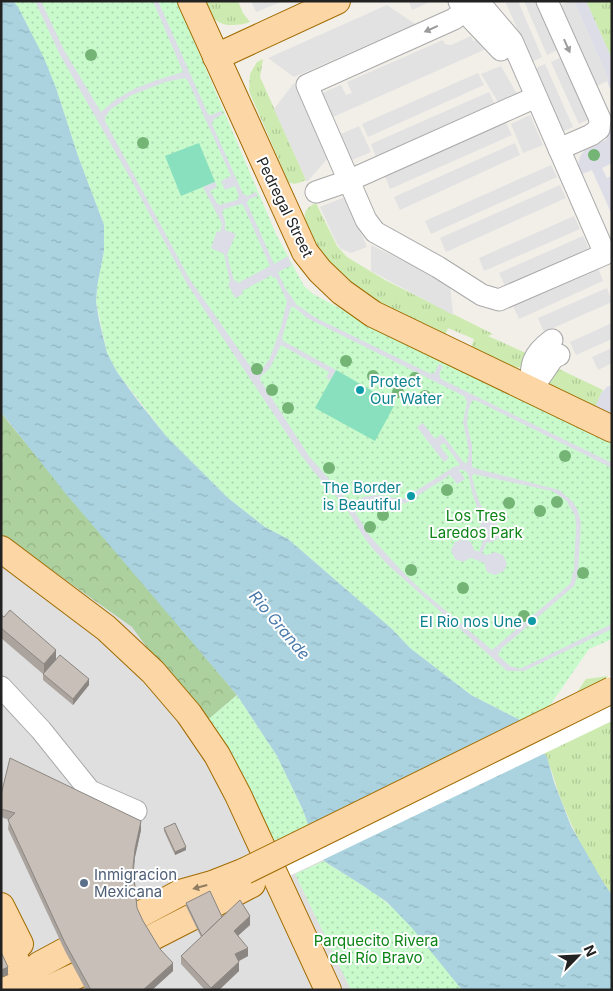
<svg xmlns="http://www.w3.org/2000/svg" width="613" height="991" viewBox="0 0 613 991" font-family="Inter,sans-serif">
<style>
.residential{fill:#e0dfdf}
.grass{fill:url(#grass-tufts)}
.forest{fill:url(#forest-crowns)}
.park{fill:url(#park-dots)}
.pitch{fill:#88e0be}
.parking{fill:#e2e2e2}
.plaza{fill:#dddde8;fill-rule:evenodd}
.water{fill:url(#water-ripples)}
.pier{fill:#fff}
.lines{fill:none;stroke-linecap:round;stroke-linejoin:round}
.minor-casing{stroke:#a9a9a9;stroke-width:23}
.major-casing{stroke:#a06b00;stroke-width:28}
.minor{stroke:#fff;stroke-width:21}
.major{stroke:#fcd6a4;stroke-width:26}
.major-bridge-casing{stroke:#a06b00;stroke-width:28;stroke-linecap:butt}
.major-bridge{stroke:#fcd6a4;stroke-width:26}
.tree{fill:#74b475}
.wall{fill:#aba49e}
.shaded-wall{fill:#8b8681}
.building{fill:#c7bfb8;stroke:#8b8681}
.oneway{fill:#9c9c9c}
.oneway2{fill:#8f7c63}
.culture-dot{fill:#0f9aa8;stroke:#fff;stroke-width:2}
.service-dot{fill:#5c6f8a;stroke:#fff;stroke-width:2}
.labels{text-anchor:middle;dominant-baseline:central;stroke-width:4;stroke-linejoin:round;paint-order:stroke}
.street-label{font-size:15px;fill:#222;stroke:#fff}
.culture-label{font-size:15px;fill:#0d838f;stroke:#fff;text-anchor:end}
.park-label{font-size:15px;fill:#0c8416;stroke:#fff}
.service-label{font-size:15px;fill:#4e5e75;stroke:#fff;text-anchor:start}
.water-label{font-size:16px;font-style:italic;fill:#4a7aab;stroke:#fff}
</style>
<defs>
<pattern id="grass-tufts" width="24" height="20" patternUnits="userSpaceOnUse" patternTransform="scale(1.25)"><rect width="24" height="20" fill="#cdebb0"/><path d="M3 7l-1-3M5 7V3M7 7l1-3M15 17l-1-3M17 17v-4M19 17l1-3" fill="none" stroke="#b0c997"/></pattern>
<pattern id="forest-crowns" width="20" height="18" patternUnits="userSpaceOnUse" patternTransform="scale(1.25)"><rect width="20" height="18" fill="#add19e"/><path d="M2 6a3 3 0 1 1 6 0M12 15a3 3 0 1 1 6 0" fill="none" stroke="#95b388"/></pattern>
<pattern id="park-dots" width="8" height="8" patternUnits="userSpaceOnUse" patternTransform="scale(1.25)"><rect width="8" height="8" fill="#c8facc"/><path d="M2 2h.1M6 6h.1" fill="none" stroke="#acd6af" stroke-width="1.8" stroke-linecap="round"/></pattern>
<pattern id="water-ripples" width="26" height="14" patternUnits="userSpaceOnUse" patternTransform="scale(1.25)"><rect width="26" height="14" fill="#aad3df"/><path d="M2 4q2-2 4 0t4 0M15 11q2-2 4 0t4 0" fill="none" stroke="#92b5bf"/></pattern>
</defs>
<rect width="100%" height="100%" fill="#f2efe9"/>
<polygon class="residential" points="1,412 237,695 333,867 362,885 462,990 1,990"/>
<g class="grass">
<path d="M205 1H238L243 13 250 22C239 26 219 28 212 16 209 12 207 6 205 1Z"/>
<polygon points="586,1 612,1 612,59"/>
<path d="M263 59 260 77 306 180C299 183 293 186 288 181L249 91 250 74 257 62Z"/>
<path d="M316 203 337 246 347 257 385 280 493 334 488 336 526 353 522 367 513 368 471 348 474 339 448 328 445 336C425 326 398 317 379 304 351 286 318 260 307 227 303 215 303 209 316 203Z"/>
<polygon points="557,368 603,390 595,408 551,386 549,383"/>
<path d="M608 676 612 685V895C591 866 574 833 561 800 554 782 551 762 540 747L586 679Z"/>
</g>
<polygon class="forest" points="1,412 9,423 237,695 203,724 132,627 1,534"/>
<g class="park">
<polygon points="13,1 177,1 276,234 304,286 313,294 373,326 612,441 612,639 589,649 530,734 520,720 471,695 410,648 392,629 288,539 265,527 228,498 166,436 117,372 107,353 96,302 97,287 104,251 104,225 78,156 56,88 25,20"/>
<polygon points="237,695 277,756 303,810 317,850 277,870 203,724"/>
<path d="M324 861C344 875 367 886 386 902 412 923 442 962 462 990H351L295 874Z"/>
</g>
<g class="pitch">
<polygon points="199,143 215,182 181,196 165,156"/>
<polygon points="336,370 395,404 375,441 315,408"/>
</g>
<g class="parking">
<polygon points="251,1 283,1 256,12"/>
<polygon points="409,1 432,1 412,10"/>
<polygon points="505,1 518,1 542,57 532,62"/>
<polygon points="524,1 538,1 559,49 547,55"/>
<polygon points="569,1 574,1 609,80 597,86 561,5"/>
<polygon points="387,5 415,24 294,77 268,58"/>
<polygon points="471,36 473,41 477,40 486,49 333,117 322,93 341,85 346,95 352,93 347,82 443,40 445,44 451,45"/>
<polygon points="562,57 590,119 579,124 551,62"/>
<polygon points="545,64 573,127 562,132 534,69"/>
<polygon points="501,66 517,94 498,102 481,74"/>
<polygon points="478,73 484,85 368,137 362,124"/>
<polygon points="294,83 328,158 307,182 274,109"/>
<polygon points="489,92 495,104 376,157 371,144"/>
<polygon points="530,115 543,145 523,153 511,124"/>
<polygon points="506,123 512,135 390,189 385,176"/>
<polygon points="359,126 371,152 352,160 341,134"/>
<polygon points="515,143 520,155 400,210 394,197"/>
<polygon points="551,165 557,177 431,234 425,221"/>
<polygon points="560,185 566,198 446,252 440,238"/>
<polygon points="345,197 367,247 351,253 341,249 336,242 320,207"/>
<polygon points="574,216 580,229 484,271 479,258"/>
<polygon points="583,236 589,249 505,286 499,273"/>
<polygon points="371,245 450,284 453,315 371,271"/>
<polygon points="598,268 603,281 519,319 513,306"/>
<polygon points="607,288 612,302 544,332 538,318"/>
<polygon points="612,323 612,339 576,355 570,342"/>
<polygon points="612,348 612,363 598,370 592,357"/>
</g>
<g class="plaza">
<path d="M35 1H41L64 50 101 112 115 100 136 88 157 80 183 72 153 1H158L208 114 211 115 221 111 223 114 214 119 212 124 243 194 248 196 256 192 258 196 249 199 247 203 274 264 288 256 292 267 290 266 278 272 285 288 297 305 316 318 431 374 435 372 439 364 443 366 439 374 441 379 612 463V468L477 401 473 400 471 403 468 411 467 424 472 445V466L474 468 559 490 573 502 578 511 581 523 578 573 574 586 501 649 498 655 510 666 520 669 612 624V629L524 671H507L388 565 372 548 363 536 345 506 314 472 301 455 187 284 133 183 59 53ZM185 78 188 81 231 176 221 181 225 190 235 186 239 196 237 200 220 205 217 203 210 191 217 187 215 182 203 187 222 224 220 232 217 231 211 248 224 254 230 282 228 284 235 298 243 294 242 291 272 275 273 278H276L287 301 281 327 270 358 263 368 255 373 189 278 105 121V117L111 109 132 95 165 82ZM241 204 243 205 270 266 238 283 236 280 234 281 227 255 236 234 225 230V221L222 212 224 209ZM291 307H294L307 318 464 396 467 402 463 422 469 451 467 463H464L442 434 435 439 423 423 417 427 444 462 449 458 440 446 444 443 460 465 454 467 403 499 378 495 363 497 353 503 348 501 309 456 260 380 261 376 270 368 281 345 329 372 326 378 330 380 336 370 283 341 282 338ZM460 469 465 471 468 474 473 496 483 522 481 523 478 532 483 541 479 552 474 550 471 542 463 539 455 542 451 550 455 559 463 562 471 558 484 563 487 572 495 575 504 571 507 564 503 555 495 552 487 555 482 553 487 542 489 543 498 539 501 531 497 523 487 520 477 496 472 477 473 474 552 491 566 500 575 516 576 526 574 569 570 584 492 650 419 588 400 569 369 535 354 510 357 506 369 500H382L397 504 406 503 450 475 457 484 465 479 459 470Z"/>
<polygon points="574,1 586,1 612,59 612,88 610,89 607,81 609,80"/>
<polygon points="612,126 612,163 602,168 607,178 612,176 612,215 592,170 582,174 578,165 580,156 585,150 606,140"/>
<polygon points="608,386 612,387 612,417 595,408 601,393"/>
</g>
<polygon class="water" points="1,1 13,1 18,7 44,58 56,88 78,156 104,225 104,251 97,287 96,302 99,320 107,353 117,372 138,401 166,436 228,498 265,527 288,539 392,629 410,648 471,695 520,720 547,757 554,782 571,826 603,882 612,895 612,990 462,990 412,928 387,902 362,885 324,861 317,850 303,810 277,756 237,695 66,494 1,412"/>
<polygon class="pier" points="612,675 612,721 256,892 239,859"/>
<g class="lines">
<g class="minor-casing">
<g id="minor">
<polyline points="459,1 464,11 454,19 307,85 366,220 375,232 438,267 482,295 499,300 605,254 512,41 478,1"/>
<polyline points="547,1 600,119 599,129 591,135 559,149"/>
<polyline points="464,11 501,50"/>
<polyline points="316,192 348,181 536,97"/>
<polyline points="536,383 553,358 559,355"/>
<path d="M531 389C530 364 532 355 552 340"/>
<polyline points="1,687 41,730 90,791 136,811"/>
</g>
</g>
<g class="major-casing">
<g id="major">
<polyline points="191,1 305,252 320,271 342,292 373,314 612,429"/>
<polyline points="216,57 337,1"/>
<polyline points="1,549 106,628 153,672 189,714 217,755 238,795 328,990"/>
<polyline points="214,904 252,884"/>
<polyline points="1,906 20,944"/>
<polyline points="137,916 180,893 212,884 245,871"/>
<polyline points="1,930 26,981 41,988 50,988 78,975"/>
<polyline points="149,939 192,917"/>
<polyline points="6,990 26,981 39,965 65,951"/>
</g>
</g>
<use href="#minor" class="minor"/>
<use href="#major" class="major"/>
<g class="major-bridge-casing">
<polyline id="major-bridge" points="245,871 612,690"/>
</g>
<use href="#major-bridge" class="major-bridge"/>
</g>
<g class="tree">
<circle cx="91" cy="55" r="6"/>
<circle cx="143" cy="143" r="6"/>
<circle cx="594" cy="155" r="6"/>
<circle cx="346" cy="361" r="6"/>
<circle cx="257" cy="369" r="6"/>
<circle cx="373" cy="376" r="6"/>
<circle cx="415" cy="378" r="6"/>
<circle cx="272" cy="390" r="6"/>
<circle cx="398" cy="392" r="6"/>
<circle cx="425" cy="396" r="6"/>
<circle cx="288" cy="408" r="6"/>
<circle cx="565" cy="456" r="6"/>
<circle cx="329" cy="468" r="6"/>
<circle cx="447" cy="490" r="6"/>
<circle cx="557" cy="502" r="6"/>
<circle cx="509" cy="503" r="6"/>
<circle cx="540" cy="511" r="6"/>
<circle cx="383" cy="515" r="6"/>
<circle cx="370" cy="527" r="6"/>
<circle cx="411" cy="570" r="6"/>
<circle cx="583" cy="573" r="6"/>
<circle cx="463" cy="588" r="6"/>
<circle cx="524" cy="616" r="6"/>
</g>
<g class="wall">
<polygon points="1,615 89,685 73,705 43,680 43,674 1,638"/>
<polygon points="1,795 141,830 135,857 134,871 137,908 143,921 173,971 152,990 86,990 65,951 8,829 9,820 1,817"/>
<polygon points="164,828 186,850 175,855 164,831"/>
<polygon points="186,903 222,917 250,925 238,936 248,956 239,961 239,971 219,990 205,990 181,964 181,956 201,937 186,906"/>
</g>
<g class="shaded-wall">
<polygon points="56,650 56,661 44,675 44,664"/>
<polygon points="89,679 89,685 73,705 73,699"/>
<polygon points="141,821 141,830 135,857 133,875 135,849"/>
<polygon points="186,847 186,850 175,855 175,852"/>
<polygon points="250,916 250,925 234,939 234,931"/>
<polygon points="248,948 248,956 235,963 235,954"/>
<polygon points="239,962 239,971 219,990 211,990 211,988"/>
<polygon points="173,963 173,971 152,990 143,990"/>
<polygon points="8,967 8,975 1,978 1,970"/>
</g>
<g class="building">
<polygon points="10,610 56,650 44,664 1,628 1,615 4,617"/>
<polygon points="60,655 89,679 73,699 43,674"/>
<polygon points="10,758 141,821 135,849 133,867 137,908 143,921 160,949 173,963 143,990 91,990 65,943 8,820 15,813 1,809 1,795"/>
<polygon points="175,823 186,847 175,852 164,828"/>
<polygon points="210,891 222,917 202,936 186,903"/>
<polygon points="240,900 250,916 234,931 248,948 235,954 239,962 211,988 181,956"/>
<polygon points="1,952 8,967 1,970"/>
</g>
<defs><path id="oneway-solid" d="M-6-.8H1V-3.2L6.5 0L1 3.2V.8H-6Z" transform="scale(1.25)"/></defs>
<g class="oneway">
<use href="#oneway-solid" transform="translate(431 29) rotate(156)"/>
<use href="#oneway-solid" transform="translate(567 46) rotate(66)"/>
</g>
<use class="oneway2" href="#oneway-solid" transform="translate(200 887) rotate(165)"/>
<g class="culture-dot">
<circle cx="360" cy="390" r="5"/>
<circle cx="411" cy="496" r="5"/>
<circle cx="532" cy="621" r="5"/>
</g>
<circle class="service-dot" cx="84" cy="883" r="5"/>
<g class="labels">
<g class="street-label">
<text transform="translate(285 207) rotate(64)">Pedregal Street</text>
</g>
<g class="culture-label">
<text x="370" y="381" text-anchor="start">Protect<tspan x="370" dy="17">Our Water</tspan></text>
<text x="401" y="487">The Border<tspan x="401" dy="17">is Beautiful</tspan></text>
<text x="522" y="621">El Rio nos Une</text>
</g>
<g class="park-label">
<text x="476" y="515">Los Tres<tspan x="476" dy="17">Laredos Park</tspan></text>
<text x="376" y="940">Parquecito Rivera<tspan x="376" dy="17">del Río Bravo</tspan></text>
</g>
<g class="service-label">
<text x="94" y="874">Inmigracion<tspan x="94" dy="17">Mexicana</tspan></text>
</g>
<g class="water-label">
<text transform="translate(280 625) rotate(50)">Rio Grande</text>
</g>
</g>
<rect width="613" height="991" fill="none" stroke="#222222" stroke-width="5"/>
<g transform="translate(578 956) rotate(66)" stroke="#ffffff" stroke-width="4" paint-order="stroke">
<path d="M0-4L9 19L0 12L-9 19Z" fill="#222222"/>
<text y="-8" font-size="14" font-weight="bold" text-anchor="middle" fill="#222222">N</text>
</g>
</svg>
